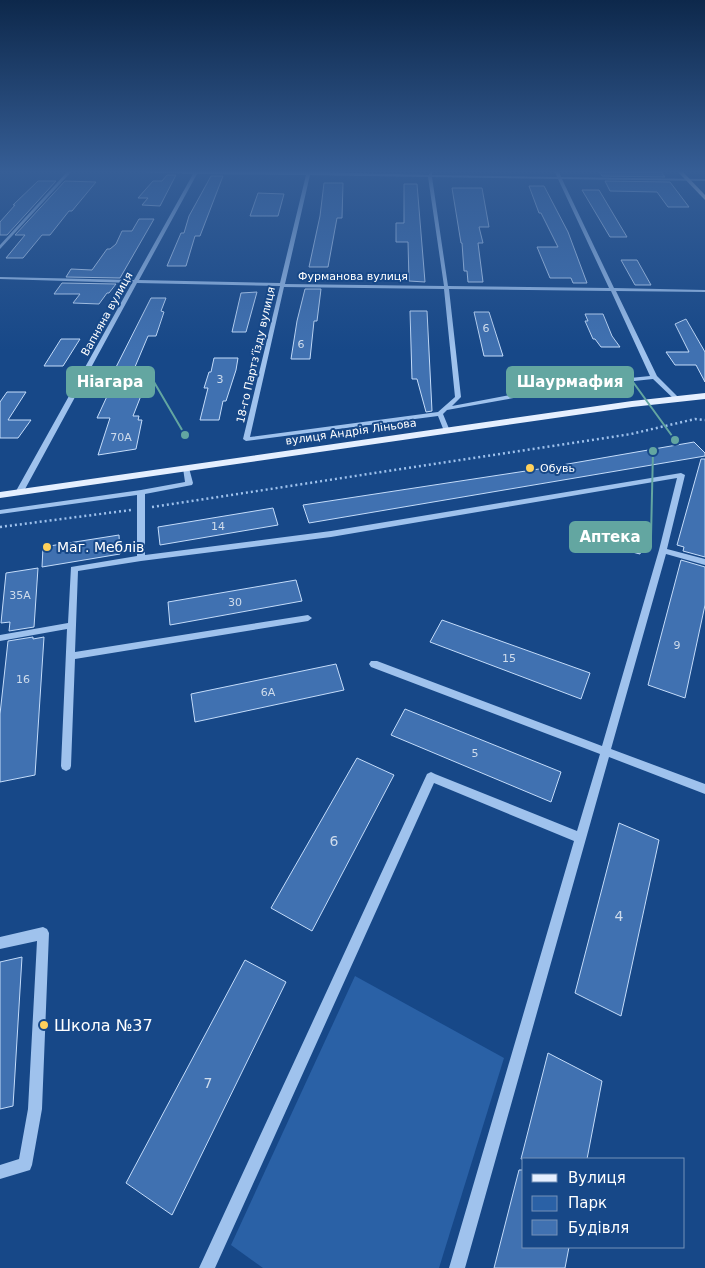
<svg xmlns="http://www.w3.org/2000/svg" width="705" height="1268" viewBox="0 0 705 1268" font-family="'DejaVu Sans',sans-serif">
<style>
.green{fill:#2a61a6}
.building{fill:#4071b1;stroke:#c4dcfa}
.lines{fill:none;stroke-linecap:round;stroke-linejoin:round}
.path{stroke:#9fc2ed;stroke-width:2.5;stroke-dasharray:2 3;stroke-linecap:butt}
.minor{fill:#9fc2ed;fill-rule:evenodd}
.major{fill:#e5efff;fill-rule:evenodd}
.poi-dot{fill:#ffd15b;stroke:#174888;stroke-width:2}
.labels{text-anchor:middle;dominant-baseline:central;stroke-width:4;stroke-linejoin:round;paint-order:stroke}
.far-street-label{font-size:11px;fill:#fff;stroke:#174888}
.number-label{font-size:11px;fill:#cfdcec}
.far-poi-label{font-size:11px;fill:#fff;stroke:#174888;text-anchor:start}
.poi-label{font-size:14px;fill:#fff;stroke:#174888;text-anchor:start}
.near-number-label{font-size:14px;fill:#cfdcec}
.near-poi-label{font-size:16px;fill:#fff;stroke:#174888;text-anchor:start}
.leader{fill:none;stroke:#63a6a1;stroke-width:2}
.callout-dot{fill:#63a6a1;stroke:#174888;stroke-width:2}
.callout{fill:#63a6a1;stroke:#63a6a1;stroke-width:2}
.callout-label{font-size:15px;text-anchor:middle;font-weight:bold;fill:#fff}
</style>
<rect width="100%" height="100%" fill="#174888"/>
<polygon class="green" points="355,976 504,1058 439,1268 263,1268 231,1245"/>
<g class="building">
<polygon points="600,172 661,172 665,177 602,176"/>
<polygon points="167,175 176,175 160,206 142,205 148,198 138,198 153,181 162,181"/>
<polygon points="211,176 223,176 200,236 195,236 186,266 167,266 181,233 184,233 189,216"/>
<polygon points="38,181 56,181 7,235 0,235 0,222 15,205 13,205"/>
<polygon points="65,181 96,182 72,211 69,211 50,235 42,235 23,258 6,258 25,235 15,235"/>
<polygon points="605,181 670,182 689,207 668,207 657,192 610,191"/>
<polygon points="324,183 343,183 342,218 337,218 328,267 309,267 320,216"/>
<polygon points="404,184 417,184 425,282 409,281 408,242 396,242 396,223 404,223"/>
<polygon points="529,186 544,186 568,232 587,283 573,283 571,278 550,278 537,247 558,247 541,213 539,213"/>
<polygon points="452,188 482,188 489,227 479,227 483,243 478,243 483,282 468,282 467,271 464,271 462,243 461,243"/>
<polygon points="582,190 599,190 627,237 610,237"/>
<polygon points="258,193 284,194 278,216 250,216"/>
<polygon points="139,219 154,219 120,278 66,277 71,269 92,270 107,249 110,249 116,244 122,231 132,231"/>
<polygon points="621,260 637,260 651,285 635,285"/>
<polygon points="62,283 116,284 109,293 107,293 99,304 73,303 80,294 54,294"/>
<polygon points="305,289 321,289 317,321 314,321 310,359 291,359 297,321"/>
<polygon points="257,292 246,332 232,332 241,293"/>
<polygon points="151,298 166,298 161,311 164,312 156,336 148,336 132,374 138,374 132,388 144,388 133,416 139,416 138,420 142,420 136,449 98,455 110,418 97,418 115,379 110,379"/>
<polygon points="410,311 427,311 432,411 426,412 417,379 412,379"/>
<polygon points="474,312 489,312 503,356 484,356"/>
<polygon points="585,314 603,314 612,336 620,347 601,347 595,339 593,339 585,321 588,321"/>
<polygon points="686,319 705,352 705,382 696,365 675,365 666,352 689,352 675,324"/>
<polygon points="61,339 80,339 63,366 44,366"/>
<polygon points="214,358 238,358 236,370 226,401 223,401 219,420 200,420 208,388 204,388 209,372 211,372"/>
<polygon points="7,392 26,392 8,420 31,420 18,438 0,438 0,402"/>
<polygon points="694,442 705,453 705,456 309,523 303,505 539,469"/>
<polygon points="701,459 705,459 705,557 683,551 684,547 677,545"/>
<polygon points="273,508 278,525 160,545 158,527"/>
<polygon points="588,522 644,537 640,554 582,539"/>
<polygon points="119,535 120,554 42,567 43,547"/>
<polygon points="681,560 705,567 705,605 685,698 648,685"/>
<polygon points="38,568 34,627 9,631 10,622 1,623 6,573"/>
<polygon points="296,580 302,601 170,625 168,602"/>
<polygon points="442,620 590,673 581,699 430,642"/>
<polygon points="33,637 33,639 44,637 35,775 0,782 0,714 8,641"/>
<polygon points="336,664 344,690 195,722 191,694"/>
<polygon points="405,709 561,772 551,802 391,735"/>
<polygon points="357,758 394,775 312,931 271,908"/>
<polygon points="619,823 659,840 621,1016 575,993"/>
<polygon points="22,957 13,1106 0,1109 0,962"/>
<polygon points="245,960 286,982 172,1215 126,1183"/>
<polygon points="548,1053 602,1081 587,1159 521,1159"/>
<polygon points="519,1170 524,1170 524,1247 569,1247 565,1268 494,1268"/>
</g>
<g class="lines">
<g class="path">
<polyline points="152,507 631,434 695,419 705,420"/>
<polyline points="0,527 131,510"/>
</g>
<g class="minor">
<polygon points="67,172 71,172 0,249 0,245"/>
<path d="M142 172H311L429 175 430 172H432V175L557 177 555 172H559L561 177 705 179V181L562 179 614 288 705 290V292L616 291 657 376 680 399 675 400 653 379 569 388 447 410 443 414 450 431 447 433 444 431 438 416 246 441 243 439 280 286 137 283 24 491 20 493H17L16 491 132 283 0 279V277L134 280 193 174ZM197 174 306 175 280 283 139 280ZM310 175 428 177 444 286 285 284ZM432 177 558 179 609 288 448 286ZM284 287 444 289 455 397 438 412 250 437ZM449 289 611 291 650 376 569 384 452 406 461 397Z"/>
<polygon points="186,466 189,468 193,483 192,485 145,494 145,555 331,531 681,473 685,475 667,549 705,559 705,565 666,554 611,749 705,784 705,794 609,757 465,1268 449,1268 574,841 434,783 215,1268 199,1268 427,774 431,772 435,774 577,831 600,754 371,667 369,664 371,661 377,661 602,746 659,550 677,478 331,537 141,561 78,571 75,652 308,615 312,618 308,621 75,659 71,766 70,769 66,771 62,769 61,766 67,629 0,641 0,635 68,623 71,567 137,556 137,495 0,514 0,510 141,490 185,482 183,468"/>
<polygon points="43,927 47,929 49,933 42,1109 32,1165 30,1170 0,1179 0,1165 19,1159 28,1109 37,941 0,949 0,937"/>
</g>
<g class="major">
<polygon points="678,172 683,172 705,195 705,200"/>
<polygon points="705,393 705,399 632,407 0,498 0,492 632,401"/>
</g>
</g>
<linearGradient id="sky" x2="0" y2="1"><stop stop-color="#0d284b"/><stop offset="0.49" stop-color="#365e96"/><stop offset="1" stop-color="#365e96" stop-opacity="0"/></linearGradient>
<rect width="705" height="350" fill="url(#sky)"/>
<g class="poi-dot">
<circle cx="530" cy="468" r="5"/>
<circle cx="47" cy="547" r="5"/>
<circle cx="44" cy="1025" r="5"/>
</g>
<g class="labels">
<g class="far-street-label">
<text x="353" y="276">Фурманова вулиця</text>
<text transform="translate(107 314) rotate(-61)">Вапняна вулиця</text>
<text transform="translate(256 355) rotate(-77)">18-го Партз’їзду вулиця</text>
<text transform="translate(351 432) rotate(-8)">вулиця Андрія Ліньова</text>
</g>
<g class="number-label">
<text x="486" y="328">6</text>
<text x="301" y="344">6</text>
<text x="220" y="379">3</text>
<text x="121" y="437">70А</text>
<text x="218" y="526">14</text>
<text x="20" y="595">35А</text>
<text x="235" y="602">30</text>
<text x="677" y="645">9</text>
<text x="509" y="658">15</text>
<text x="23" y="679">16</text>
<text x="268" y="692">6А</text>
<text x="475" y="753">5</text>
</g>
<g class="far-poi-label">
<text x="540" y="468">Обувь</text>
</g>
<g class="poi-label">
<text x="57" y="547">Маг. Меблів</text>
</g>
<g class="near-number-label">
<text x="334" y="841">6</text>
<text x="619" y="916">4</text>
<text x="208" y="1083">7</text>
</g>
<g class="near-poi-label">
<text x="54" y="1025">Школа №37</text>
</g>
</g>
<path class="leader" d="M185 435L154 382M675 440L633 382M653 451L651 537"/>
<g class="callout-dot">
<circle cx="185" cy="435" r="5"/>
<circle cx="675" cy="440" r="5"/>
<circle cx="653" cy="451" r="5"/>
</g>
<g class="callout">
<rect x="67" y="367" width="87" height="30" rx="5"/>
<rect x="507" y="367" width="126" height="30" rx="5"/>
<rect x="570" y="522" width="81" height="30" rx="5"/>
</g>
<g class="callout-label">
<text x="110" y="387">Ніагара</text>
<text x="570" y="387">Шаурмафия</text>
<text x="610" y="542">Аптека</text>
</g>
<rect x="522" y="1158" width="162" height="90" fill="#174888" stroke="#7491b8"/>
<rect x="532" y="1174" width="25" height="8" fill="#e5efff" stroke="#7491b8"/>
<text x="568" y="1183" font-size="15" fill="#ffffff">Вулиця</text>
<rect x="532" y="1196" width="25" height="15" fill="#2a61a6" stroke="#7491b8"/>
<text x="568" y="1208" font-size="15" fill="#ffffff">Парк</text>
<rect x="532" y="1220" width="25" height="15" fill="#4071b1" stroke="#7491b8"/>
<text x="568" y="1233" font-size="15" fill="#ffffff">Будівля</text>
</svg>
